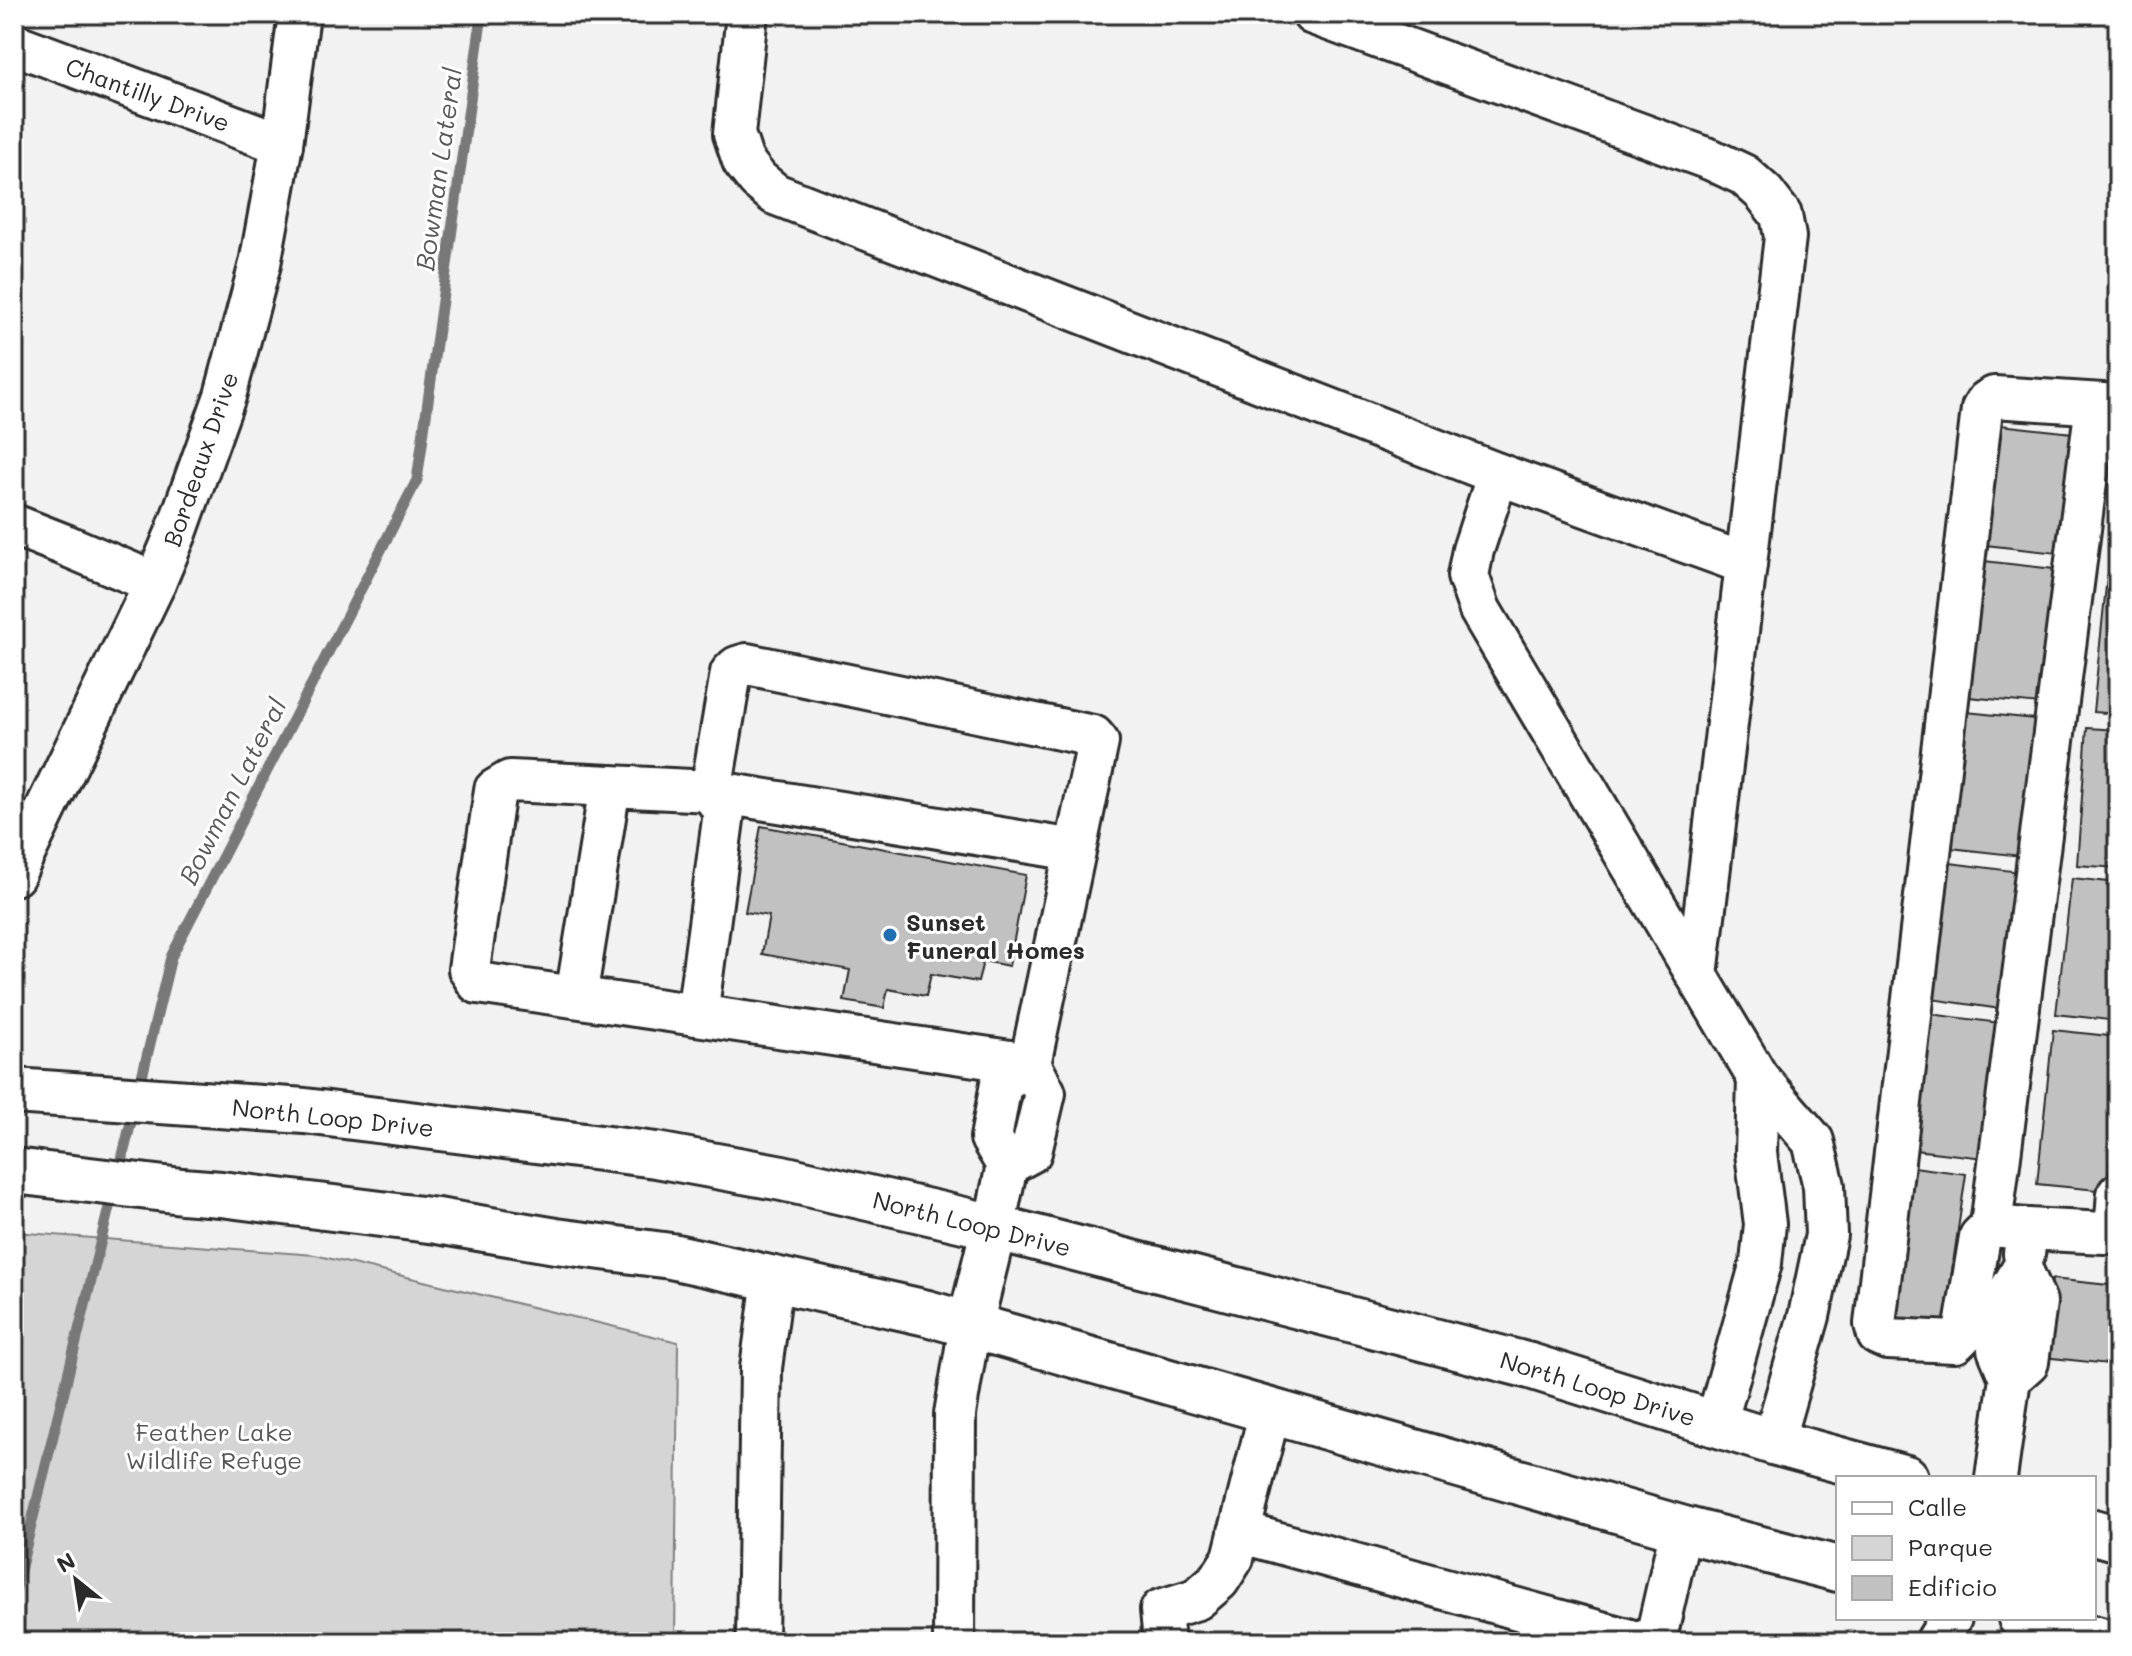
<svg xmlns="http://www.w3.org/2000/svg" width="2132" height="1656" viewBox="0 0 2132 1656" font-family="Mali,sans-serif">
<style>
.green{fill:#d5d5d5;stroke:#808080;stroke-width:2}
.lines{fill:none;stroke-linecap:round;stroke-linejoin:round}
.stream{stroke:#787878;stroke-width:11}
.building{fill:#c1c1c1;stroke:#2b2b2b;stroke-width:2}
.minor-casing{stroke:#2b2b2b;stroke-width:46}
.major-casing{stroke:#2b2b2b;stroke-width:50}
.minor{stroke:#fff;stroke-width:40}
.major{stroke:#fff;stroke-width:44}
.poi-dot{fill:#1f6fb2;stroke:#fff;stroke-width:3}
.labels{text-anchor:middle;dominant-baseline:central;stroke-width:6;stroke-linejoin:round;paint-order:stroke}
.street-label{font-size:24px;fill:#2b2b2b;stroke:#fff}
.poi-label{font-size:24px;font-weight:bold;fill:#2b2b2b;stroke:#fff;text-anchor:start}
.park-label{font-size:24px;fill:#565656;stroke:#fff}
.water-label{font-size:26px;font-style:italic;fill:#585858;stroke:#fff}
</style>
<rect width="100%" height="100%" fill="#f2f2f2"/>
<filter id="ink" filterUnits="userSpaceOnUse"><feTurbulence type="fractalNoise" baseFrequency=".0125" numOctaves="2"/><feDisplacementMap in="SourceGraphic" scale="16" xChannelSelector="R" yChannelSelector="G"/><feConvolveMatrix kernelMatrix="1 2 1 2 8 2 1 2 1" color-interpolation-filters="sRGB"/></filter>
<g filter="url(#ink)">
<polygon class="green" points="14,1232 315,1255 678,1342 675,1642 14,1642"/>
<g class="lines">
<g class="stream">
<polyline points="139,1089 171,957 417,480 482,14"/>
<polyline points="118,1175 134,1110"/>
<polyline points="14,1595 113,1191"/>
</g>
</g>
<g class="building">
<polygon points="2000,425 2072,433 2057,553 1986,545"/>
<polygon points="2118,494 2118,560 2110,559"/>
<polygon points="1984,561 2054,569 2040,704 1969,697"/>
<polygon points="2107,576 2118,577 2118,714 2093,712"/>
<polygon points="1966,712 2035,719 2021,856 1951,848"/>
<polygon points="2087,728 2118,730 2118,868 2077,865"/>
<polygon points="761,826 1026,875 1009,966 983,961 978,982 931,974 926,996 888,989 884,1008 844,1001 850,970 762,954 769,916 745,912"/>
<polygon points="1950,863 2020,872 2001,1009 1931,999"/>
<polygon points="2072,878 2118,883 2118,1021 2056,1014"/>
<polygon points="1930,1014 2000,1023 1984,1158 1915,1150"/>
<polygon points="2053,1030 2118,1037 2118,1086 2107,1191 2037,1184"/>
<polygon points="1914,1167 1966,1174 1944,1326 1892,1319"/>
<polygon points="2052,1279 2118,1286 2118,1365 2043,1357"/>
</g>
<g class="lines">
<g class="minor-casing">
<g id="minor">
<polyline points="747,14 734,134 743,161 758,180 775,194 1498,474 1746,564"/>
<polyline points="1313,14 1712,160 1744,175 1764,193 1781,215 1785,237 1697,975"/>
<polyline points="14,44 282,144"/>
<polyline points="1498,474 1473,550 1468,576 1480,610 1758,1078"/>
<polyline points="14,525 65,545 155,583"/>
<polygon points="747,664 1093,736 1098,742 1030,1064 478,983 469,969 495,790 510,781 711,791 731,673 737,667"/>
<polyline points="711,791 1074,850"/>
<polyline points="14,875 155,583 176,533 225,396 260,264 282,144 299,14"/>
<polyline points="576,997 610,786"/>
<polyline points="697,1015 724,812 711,791"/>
<polyline points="1991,1226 1980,1237 1964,1333 1955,1342 1887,1339 1878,1335 1875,1324 1982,409 1987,401 1994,397 2118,405"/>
<polyline points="994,1227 1007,1165 991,1138 1001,1084 1030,1064 1045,1093 1031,1152 1007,1165"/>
<polyline points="2027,1229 1991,1226 2096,404"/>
<path d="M2024 1254 2027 1229 2105 1233C2119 1227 2116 1207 2118 1194"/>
<polyline points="1716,1424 1761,1263 1765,1224 1756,1153 1758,1078 1813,1141 1824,1186 1826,1235 1809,1316 1773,1442"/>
<polyline points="1996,1478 2010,1378 1998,1349 2006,1297 2022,1270 2036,1302 2028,1362 2010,1378"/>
<polyline points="1239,1532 1637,1642"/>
<polyline points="757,1642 761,1368 773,1279"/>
<polyline points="954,1642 955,1414 970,1325"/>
<polyline points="1164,1642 1161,1610 1197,1599 1219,1580 1233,1558 1270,1411"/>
<polyline points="1655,1642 1681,1528"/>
<polyline points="1936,1642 1951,1618"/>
</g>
</g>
<g class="major-casing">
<g id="major">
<polyline points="14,1091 305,1111 656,1155 782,1178 994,1227 1530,1366 1773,1442 1906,1478"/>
<polyline points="14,1171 182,1191 221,1194 437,1221 556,1241 671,1256 927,1313 1687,1530 1838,1569"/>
<polyline points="970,1325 994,1227"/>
<polyline points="2094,1532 2118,1539"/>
<polyline points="2021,1618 2107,1642"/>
</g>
</g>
<use href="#minor" class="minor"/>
<use href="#major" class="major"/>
</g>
</g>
<circle class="poi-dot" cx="890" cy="935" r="8"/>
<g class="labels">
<g class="street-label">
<text transform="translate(148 94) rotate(20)">Chantilly Drive</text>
<text transform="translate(200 459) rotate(-71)">Bordeaux Drive</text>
<text transform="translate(333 1117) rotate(6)">North Loop Drive</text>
<text transform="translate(972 1223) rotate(14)">North Loop Drive</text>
<text transform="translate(1598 1388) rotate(17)">North Loop Drive</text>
</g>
<g class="poi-label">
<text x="906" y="921">Sunset<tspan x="906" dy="28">Funeral Homes</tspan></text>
</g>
<g class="park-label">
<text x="214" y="1431">Feather Lake<tspan x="214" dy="28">Wildlife Refuge</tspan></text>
</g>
<g class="water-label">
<text transform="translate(438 169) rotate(-82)">Bowman Lateral</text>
<text transform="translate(232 791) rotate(-63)">Bowman Lateral</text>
</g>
</g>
<rect width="2132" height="1656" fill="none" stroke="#fff" stroke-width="48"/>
<rect x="24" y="24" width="2084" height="1608" fill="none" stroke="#2b2b2b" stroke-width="3" filter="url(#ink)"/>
<rect x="1836" y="1476" width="260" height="144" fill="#ffffff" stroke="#aaaaaa" stroke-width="2"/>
<rect x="1852" y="1502" width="40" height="12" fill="#ffffff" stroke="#aaaaaa" stroke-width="2"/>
<text x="1908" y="1516" font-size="24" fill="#2b2b2b">Calle</text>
<rect x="1852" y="1536" width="40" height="24" fill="#d5d5d5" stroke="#aaaaaa" stroke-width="2"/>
<text x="1908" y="1556" font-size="24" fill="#2b2b2b">Parque</text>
<rect x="1852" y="1576" width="40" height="24" fill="#c1c1c1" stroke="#aaaaaa" stroke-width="2"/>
<text x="1908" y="1596" font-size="24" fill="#2b2b2b">Edificio</text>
<g transform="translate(76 1580) rotate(330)" stroke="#ffffff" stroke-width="6" paint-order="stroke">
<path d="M0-6L14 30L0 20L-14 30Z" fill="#2b2b2b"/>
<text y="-12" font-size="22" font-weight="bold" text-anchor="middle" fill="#2b2b2b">N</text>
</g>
</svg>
